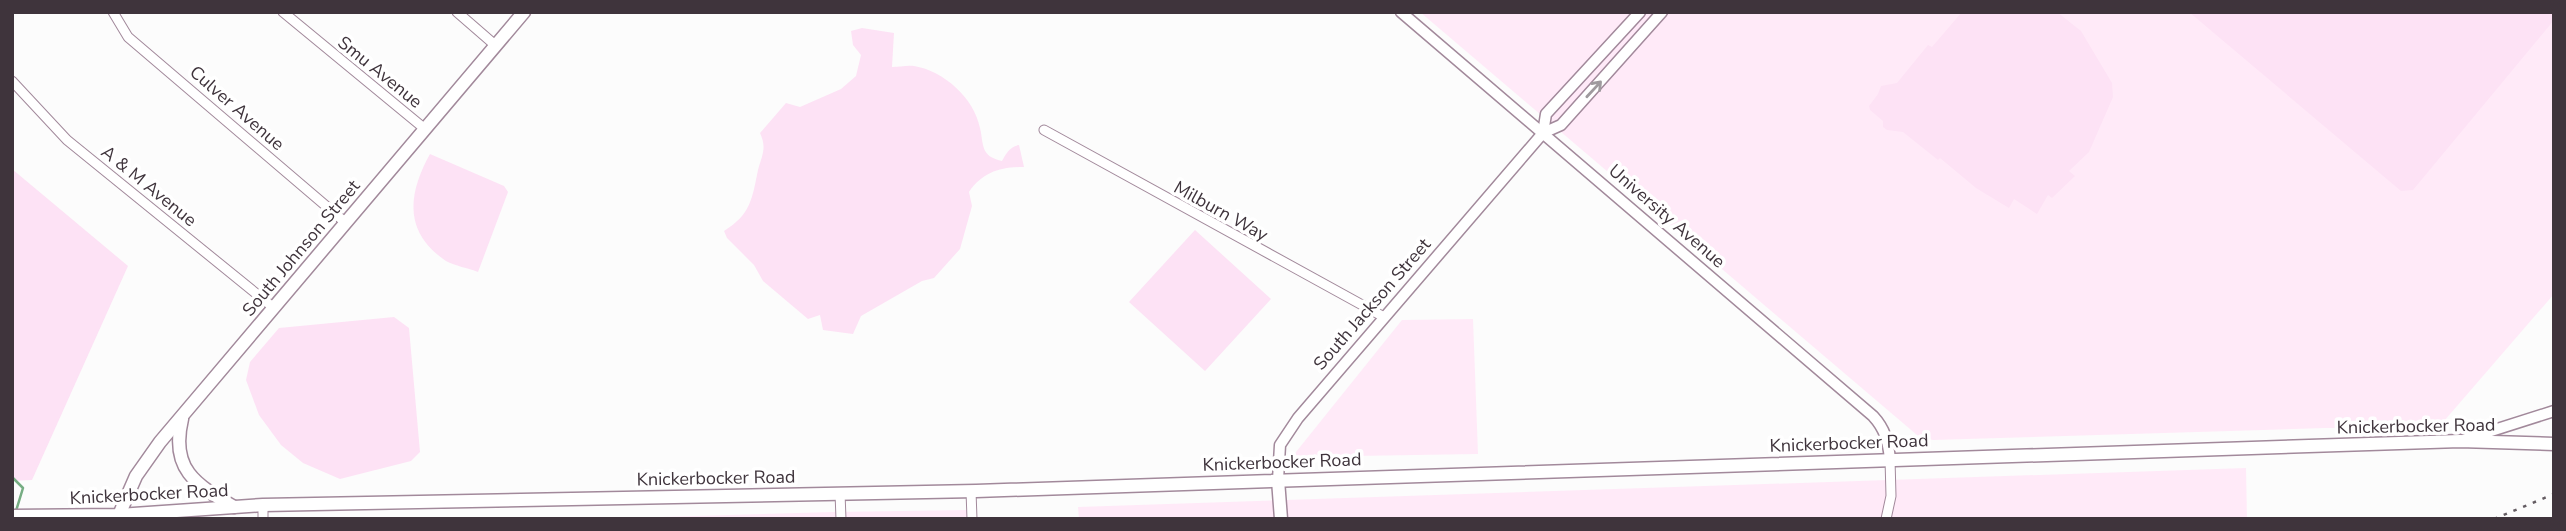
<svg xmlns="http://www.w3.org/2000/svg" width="2566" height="531" viewBox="0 0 2566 531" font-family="'Nunito Sans',sans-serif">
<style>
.built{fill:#ffeaf8}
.green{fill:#fde2f5}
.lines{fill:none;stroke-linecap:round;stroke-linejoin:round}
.stream{stroke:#76ad83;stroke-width:2.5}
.minor-casing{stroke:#a2899b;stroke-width:11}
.tertiary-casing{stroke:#a2899b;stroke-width:13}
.secondary-casing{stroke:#a2899b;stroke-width:15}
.minor{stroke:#fff;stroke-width:9}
.tertiary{stroke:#fff;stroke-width:10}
.secondary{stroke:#fff;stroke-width:12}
.rail{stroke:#645c62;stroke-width:2.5;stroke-dasharray:3.5 7;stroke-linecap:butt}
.oneway{stroke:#9f9a9e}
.labels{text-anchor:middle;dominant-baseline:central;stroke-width:7;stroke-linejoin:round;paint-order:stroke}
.street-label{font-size:18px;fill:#3f343c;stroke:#fff}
</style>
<rect width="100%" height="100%" fill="#fcfcfc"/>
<g class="built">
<polygon points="1420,12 2554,12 2554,294 2438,428 2325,428 1933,440 1924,438 1917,435"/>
<polygon points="1473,319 1478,454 1292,457 1402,320"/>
<polygon points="2246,468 2247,519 1079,519 1078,507"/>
<polygon points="967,510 967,519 589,519 833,512"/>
</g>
<g class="green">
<polygon points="1962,12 2057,12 2081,31 2112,83 2113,97 2089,152 2069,171 2075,176 2052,198 2048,195 2037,214 2014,199 2009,208 1976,188 1940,158 1938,160 1903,132 1887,130 1883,127 1883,121 1870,110 1869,106 1878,94 1881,86 1897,83 1928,45 1932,47"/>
<polygon points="2189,12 2554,12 2554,20 2413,190 2401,191"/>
<path d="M862 28 894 33 892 67C899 67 907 65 914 66 944 71 974 98 980 128 984 145 980 156 1002 161 1006 154 1009 147 1019 145L1024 167C1000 167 983 172 969 192L972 206 960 249 934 278 922 281 861 316 853 334 823 330 820 315 808 319 763 281 754 265 727 238 724 231C751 214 752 199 758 170 762 155 767 148 760 133L786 103 800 107 841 89 856 76 861 55 853 45 851 31Z"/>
<path d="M430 154 504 186 508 192 478 272C468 268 455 266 446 261 403 232 408 194 430 154Z"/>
<polygon points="12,169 128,266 32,480 12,481"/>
<polygon points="1195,230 1271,299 1205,371 1129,302"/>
<polygon points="394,317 409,328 420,452 411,461 340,479 303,463 281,445 259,415 246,380 250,362 279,328"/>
</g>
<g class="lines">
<polyline class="stream" points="12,477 23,488 16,511"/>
<g class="minor-casing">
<g id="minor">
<polyline points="113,12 128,37 346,223"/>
<polyline points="283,12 425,129"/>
<polyline points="457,12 495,45"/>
<polyline points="12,81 67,140 274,308"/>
<polyline points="1044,130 1384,317"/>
<polyline points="971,491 972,519"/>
<polyline points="840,493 841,519"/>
<polyline points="263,505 263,519"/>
<polyline points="1886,519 1891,496 1890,459"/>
</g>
</g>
<g class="tertiary-casing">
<g id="tertiary">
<path d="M1401 12 1873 416C1885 429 1888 441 1890 459"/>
<polyline points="1543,133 1546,114 1640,12"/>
<polyline points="2466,439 2554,411"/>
<polyline points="1278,480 1280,445 1298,418 1543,133 1561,125 1662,12"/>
</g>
</g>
<g class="secondary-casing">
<g id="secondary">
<path d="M182 419C170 469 195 484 234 507"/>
<polyline points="1278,480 1281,519"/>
<polyline points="119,515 136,476 160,442 524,12"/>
<polyline points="12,516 119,515 263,505 976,491 2460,441 2554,444"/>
</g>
</g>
<use href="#minor" class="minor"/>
<use href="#tertiary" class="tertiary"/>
<use href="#secondary" class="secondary"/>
<polyline class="rail" points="2494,519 2554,494"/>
</g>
<defs><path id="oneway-shaft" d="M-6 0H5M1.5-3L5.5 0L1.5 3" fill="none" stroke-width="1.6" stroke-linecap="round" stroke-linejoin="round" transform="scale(1.75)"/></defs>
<use class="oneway" href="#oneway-shaft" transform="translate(1594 89) rotate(-47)"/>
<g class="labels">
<g class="street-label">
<text transform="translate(380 72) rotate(39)">Smu Avenue</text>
<text transform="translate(237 108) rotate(41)">Culver Avenue</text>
<text transform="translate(149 186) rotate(39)">A &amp; M Avenue</text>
<text transform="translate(1221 211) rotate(29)">Milburn Way</text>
<text transform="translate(1667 216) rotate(41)">University Avenue</text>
<text transform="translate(301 248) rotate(-50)">South Johnson Street</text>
<text transform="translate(1372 304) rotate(-49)">South Jackson Street</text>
<text transform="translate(2416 426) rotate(-1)">Knickerbocker Road</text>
<text transform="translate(1849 443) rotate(-2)">Knickerbocker Road</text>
<text transform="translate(1282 462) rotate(-2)">Knickerbocker Road</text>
<text transform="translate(716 478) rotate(-1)">Knickerbocker Road</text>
<text transform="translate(149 494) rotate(-3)">Knickerbocker Road</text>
</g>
</g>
<rect width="2566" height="531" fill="none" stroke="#3f343c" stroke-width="28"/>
</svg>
